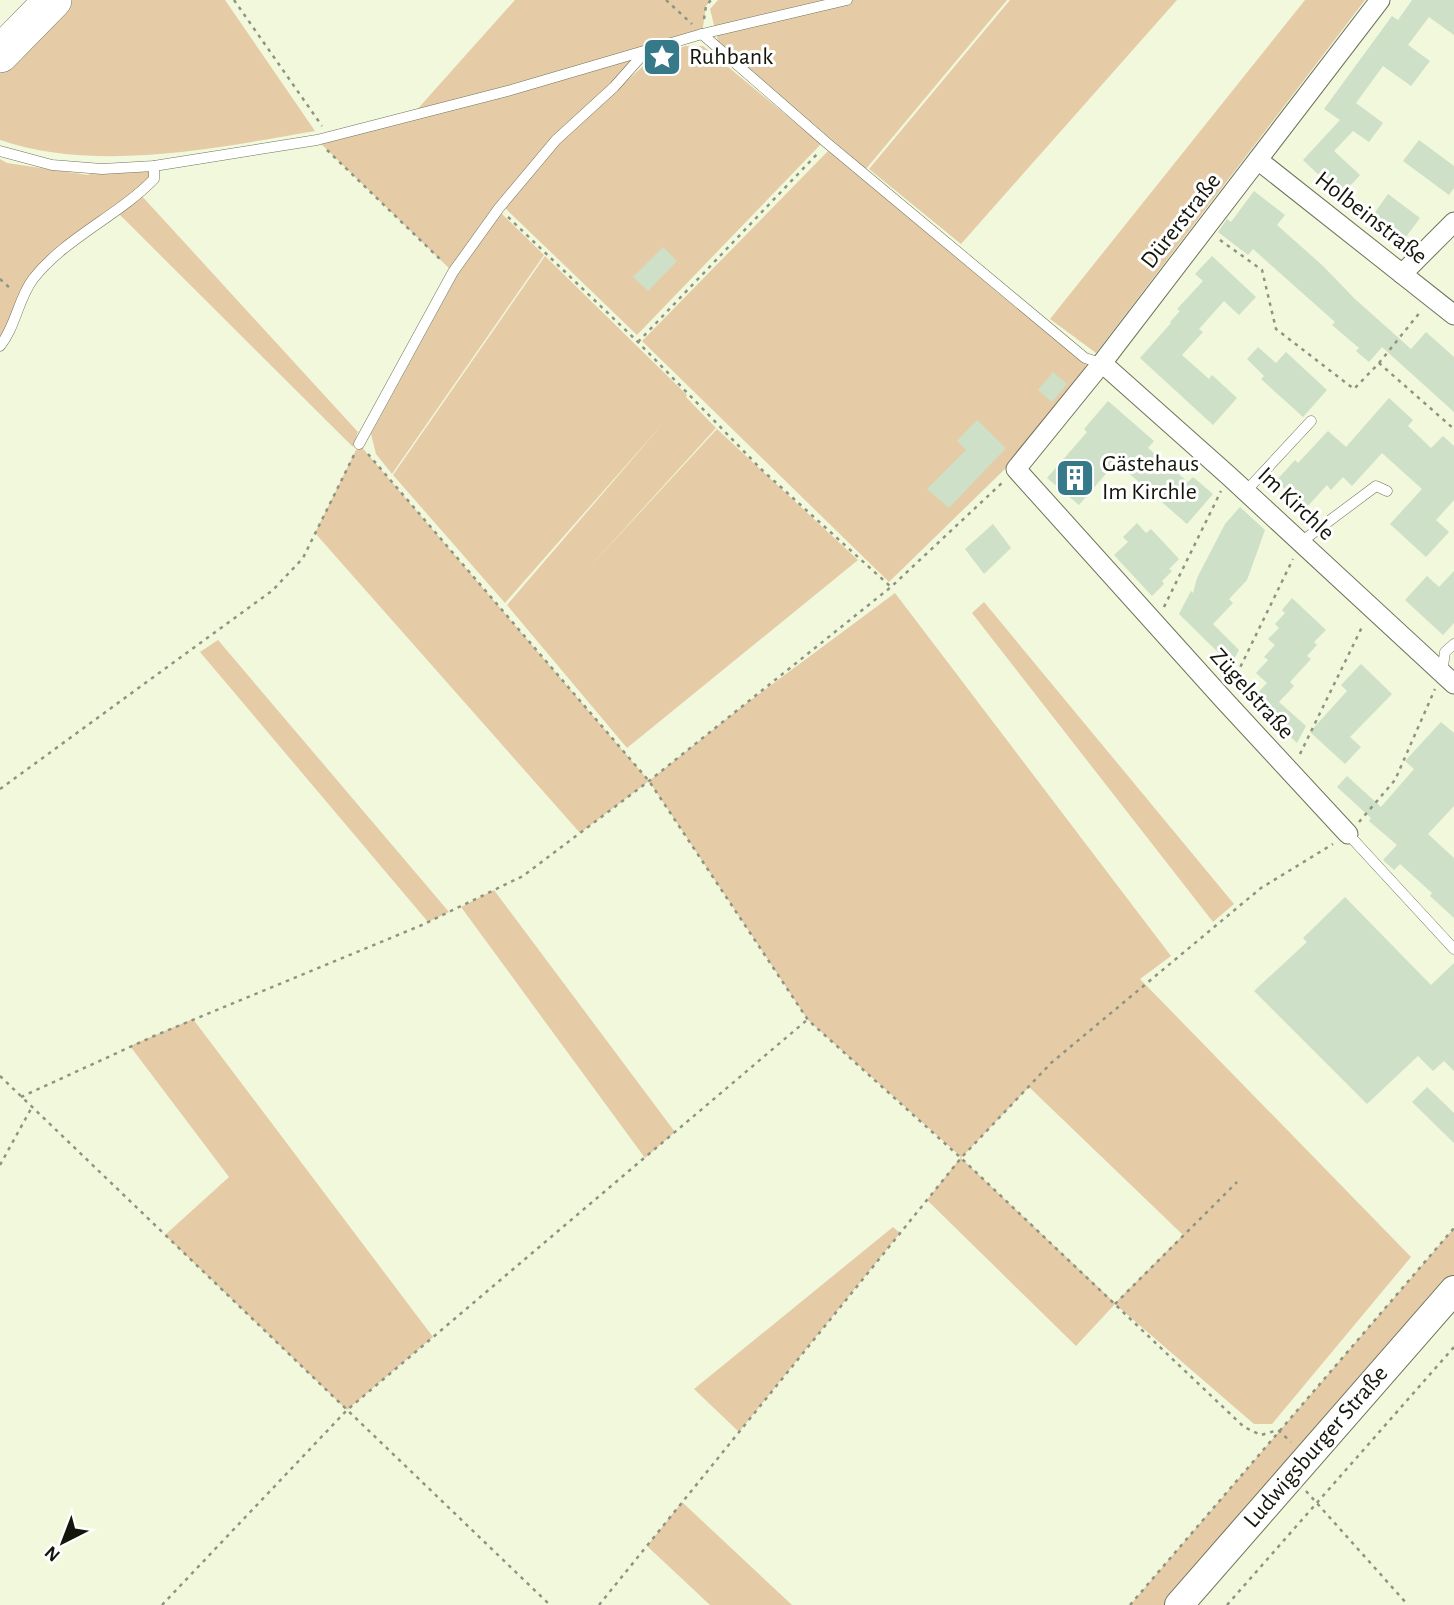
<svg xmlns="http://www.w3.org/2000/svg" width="1454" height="1605" viewBox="0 0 1454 1605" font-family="'Alegreya Sans',sans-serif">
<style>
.green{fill:#e5cca7;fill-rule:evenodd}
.building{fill:#cee0c8}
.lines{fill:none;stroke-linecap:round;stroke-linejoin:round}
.lane-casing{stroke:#6e745b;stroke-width:11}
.street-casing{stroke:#6e745b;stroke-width:21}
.secondary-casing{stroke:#6e745b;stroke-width:30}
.highway-casing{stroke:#6e745b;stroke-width:38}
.path{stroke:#8f9480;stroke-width:2.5;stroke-dasharray:3.5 5;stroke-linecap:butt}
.lane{stroke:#fff;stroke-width:10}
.street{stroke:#fff;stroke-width:19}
.secondary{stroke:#fff;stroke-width:28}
.highway{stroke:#fff;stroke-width:37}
.labels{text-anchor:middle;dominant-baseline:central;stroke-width:6;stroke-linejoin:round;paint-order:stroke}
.poi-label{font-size:24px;fill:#14160c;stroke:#fff;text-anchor:start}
.street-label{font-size:24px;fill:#14160c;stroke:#fff}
</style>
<rect width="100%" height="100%" fill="#f1f8dc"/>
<g class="green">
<path d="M64 0H225L315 131C217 148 96 173 0 140V69Z"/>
<polygon points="515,0 711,0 706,6 702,34 647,50 556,140 453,272 317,140 414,113"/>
<polygon points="718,0 1007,0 866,169 718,41 710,9"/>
<polygon points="1010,0 1177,0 961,244 869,169"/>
<polygon points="1305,0 1365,0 1096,353 1050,319"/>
<polygon points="685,46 703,46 821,144 637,335 505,208 560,141 651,59"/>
<polygon points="828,151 1087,365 1009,465 889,582 642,341"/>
<polygon points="0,159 7,163 88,175 102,169 154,166 154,179 140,194 358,432 353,447 116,211 34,278 0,346"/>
<polygon points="500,212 544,255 392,474 376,454 371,434 457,276"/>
<polygon points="545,256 687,395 686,397 716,428 586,571 717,429 858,560 627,748 507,605 665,421 505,603 393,475"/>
<path d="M359 444 649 781 744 705 895 593 1171 956 1140 979 1411 1257 1272 1424H1254L1115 1304 1076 1346 927 1200 961 1157 808 1020 649 781 580 833 315 533ZM1029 1087 1183 1235 1115 1303 961 1158Z"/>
<polygon points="984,602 1234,904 1213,922 972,613"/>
<polygon points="218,640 449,912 428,922 200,652"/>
<polygon points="494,890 675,1132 645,1158 461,907"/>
<polygon points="193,1019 433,1337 347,1410 165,1235 229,1177 130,1046"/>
<polygon points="893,1227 900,1233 739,1432 694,1389"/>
<polygon points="1454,1228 1454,1290 1179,1605 1130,1605"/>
<polygon points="682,1502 792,1605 710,1605 647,1546"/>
</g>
<g class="building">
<polygon points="1412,0 1454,0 1454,35 1429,17 1408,45 1430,61 1411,86 1383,66 1356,103 1383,123 1369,142 1353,131 1334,151 1360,175 1341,196 1303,160 1340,120 1324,109 1392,16 1398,20"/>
<polygon points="1419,140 1454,166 1454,188 1449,195 1403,161"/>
<polygon points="1254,191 1285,215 1277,225 1322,265 1355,299 1411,349 1426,332 1454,357 1454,412 1382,347 1369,362 1356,351 1359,348 1332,325 1335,322 1253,249 1248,255 1218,232 1227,219 1231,222"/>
<polygon points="1388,194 1420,218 1403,241 1371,218"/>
<polygon points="663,247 677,261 648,291 633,277"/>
<polygon points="1212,256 1256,297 1239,315 1224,301 1199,329 1203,332 1182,355 1209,379 1212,375 1237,398 1213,425 1140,358 1171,323 1170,322 1180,311 1177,309 1203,281 1195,274"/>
<polygon points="1258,347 1276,363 1286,352 1327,390 1303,417 1261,379 1264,376 1247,359"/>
<polygon points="1053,372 1067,384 1052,402 1038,390"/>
<polygon points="1389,398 1413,420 1408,426 1431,448 1443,436 1454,446 1454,500 1436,520 1449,532 1426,557 1390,524 1422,489 1382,453 1352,486 1343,477 1331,490 1327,485 1306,508 1276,481 1295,460 1298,463 1328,431 1346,447"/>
<polygon points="1108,401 1154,441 1148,448 1188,482 1193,477 1213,494 1187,524 1116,462 1079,505 1047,478 1087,432 1084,429"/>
<polygon points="977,420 1006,448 949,508 927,489 966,450 957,441"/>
<polygon points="1240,507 1265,530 1247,580 1229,599 1233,603 1213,624 1239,650 1231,665 1179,614 1191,591 1193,593 1197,578 1225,524"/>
<polygon points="1137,523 1146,533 1151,529 1179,559 1169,569 1172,571 1162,581 1164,584 1152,596 1114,555 1128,542 1123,537"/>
<polygon points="993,524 1011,548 984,574 965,549"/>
<polygon points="1454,571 1454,623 1443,635 1405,600 1427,576 1439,587"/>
<polygon points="1292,598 1326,630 1314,642 1317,645 1307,656 1311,659 1290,682 1294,686 1279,702 1306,726 1297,743 1251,700 1267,683 1256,673 1268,660 1264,657 1275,645 1268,639 1279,628 1275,624 1285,613 1282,610"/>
<polygon points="1361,664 1392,694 1350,737 1361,747 1345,764 1310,732 1347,691 1341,685"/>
<polygon points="1441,722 1454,733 1454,806 1428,834 1454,858 1454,918 1430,896 1432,893 1400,864 1394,870 1383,860 1397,845 1369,821 1371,818 1337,787 1347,776 1381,807 1414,769 1405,761"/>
<polygon points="1345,897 1431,985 1454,963 1454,1071 1444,1061 1433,1071 1418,1056 1367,1104 1254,991 1307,942 1303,938"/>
<polygon points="1427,1087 1454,1113 1454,1143 1412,1102"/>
</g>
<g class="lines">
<g class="lane-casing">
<g id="lane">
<polyline points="702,34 827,143 1085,358 1101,363"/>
<polyline points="0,151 52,165 102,169 154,166 317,140 511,90 702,34 847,0"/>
<path d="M0 346C16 326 18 299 33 279 65 238 118 216 154 179V166"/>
<polyline points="359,444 453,272 499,208 556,140 614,87 647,50"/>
<polyline points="1246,491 1311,421"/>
<polyline points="1301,542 1376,486 1387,491"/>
<polyline points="1442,673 1445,652 1454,644"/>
<polyline points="1348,834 1454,949"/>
</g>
</g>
<g class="street-casing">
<g id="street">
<polyline points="1258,160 1454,315"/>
<polyline points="1402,274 1454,222"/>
<polyline points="1102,363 1229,476 1454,684"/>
<polyline points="1348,834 1224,700 1016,469 1102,363 1380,0"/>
</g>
</g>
<g class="secondary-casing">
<polyline id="secondary" points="1179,1605 1454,1290"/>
</g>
<g class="highway-casing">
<polyline id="highway" points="0,54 53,0"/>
</g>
<g class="path">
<polyline points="234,0 322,126"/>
<polyline points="666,0 692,24"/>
<polyline points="704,19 706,6 711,0"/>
<polyline points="327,150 443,262"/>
<polyline points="508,217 638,342 761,469 891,587"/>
<polyline points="1220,240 1262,270 1276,329 1354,389 1379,363 1454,429"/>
<polyline points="0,279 11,289"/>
<polyline points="638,342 819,152"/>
<polyline points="1379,363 1421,311"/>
<polyline points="368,454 649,781 808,1020 961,1158 1244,1427 1261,1435 1278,1430 1291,1442"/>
<polyline points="1164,607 1221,491"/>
<polyline points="1233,682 1293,559"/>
<polyline points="1300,754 1363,625"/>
<polyline points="0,789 273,590 303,558 354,455"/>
<polyline points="1359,822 1395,780 1435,689"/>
<polyline points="0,1076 550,1605"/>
<polyline points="21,1097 154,1036 422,925 523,876 649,781 891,587 1004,481"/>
<polyline points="0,1165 32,1107"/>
<polyline points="1115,1304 1237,1182"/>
<polyline points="1306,1491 1408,1605"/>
<polyline points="162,1605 347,1410 807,1020"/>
<polyline points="599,1605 961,1158 1051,1063 1261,888 1333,844"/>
<polyline points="1130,1605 1454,1228"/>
<polyline points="1227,1605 1454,1347"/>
</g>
<use href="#lane" class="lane"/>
<use href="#street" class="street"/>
<use href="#secondary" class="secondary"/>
<use href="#highway" class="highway"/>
</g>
<defs>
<g id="sight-square" transform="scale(2.0125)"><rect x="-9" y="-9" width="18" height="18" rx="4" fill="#367989" stroke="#fff"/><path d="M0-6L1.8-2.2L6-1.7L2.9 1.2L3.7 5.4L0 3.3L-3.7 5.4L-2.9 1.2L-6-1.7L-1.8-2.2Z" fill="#fff"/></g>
<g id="building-square" transform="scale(2.0125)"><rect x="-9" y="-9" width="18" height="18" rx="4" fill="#367989" stroke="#fff"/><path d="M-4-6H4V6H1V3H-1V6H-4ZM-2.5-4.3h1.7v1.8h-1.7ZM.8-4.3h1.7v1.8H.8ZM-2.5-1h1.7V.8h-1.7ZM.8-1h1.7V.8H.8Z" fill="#fff"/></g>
</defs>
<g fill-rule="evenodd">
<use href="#sight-square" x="662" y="57"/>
<use href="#building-square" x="1075" y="478"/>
</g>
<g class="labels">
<g class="poi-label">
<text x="689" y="57">Ruhbank</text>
<text x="1102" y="464">Gästehaus<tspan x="1102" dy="28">Im Kirchle</tspan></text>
</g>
<g class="street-label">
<text transform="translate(1371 218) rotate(38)">Holbeinstraße</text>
<text transform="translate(1181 221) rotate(-52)">Dürerstraße</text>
<text transform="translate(1296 504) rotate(43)">Im Kirchle</text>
<text transform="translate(1252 694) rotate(48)">Zügelstraße</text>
<text transform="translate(1316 1447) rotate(-49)">Ludwigsburger Straße</text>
</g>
</g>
<g transform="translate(63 1542) rotate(222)" stroke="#ffffff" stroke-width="5" paint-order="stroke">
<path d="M0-5L12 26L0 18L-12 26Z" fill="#14160c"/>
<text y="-10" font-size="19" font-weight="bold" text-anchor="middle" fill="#14160c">N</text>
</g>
</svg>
